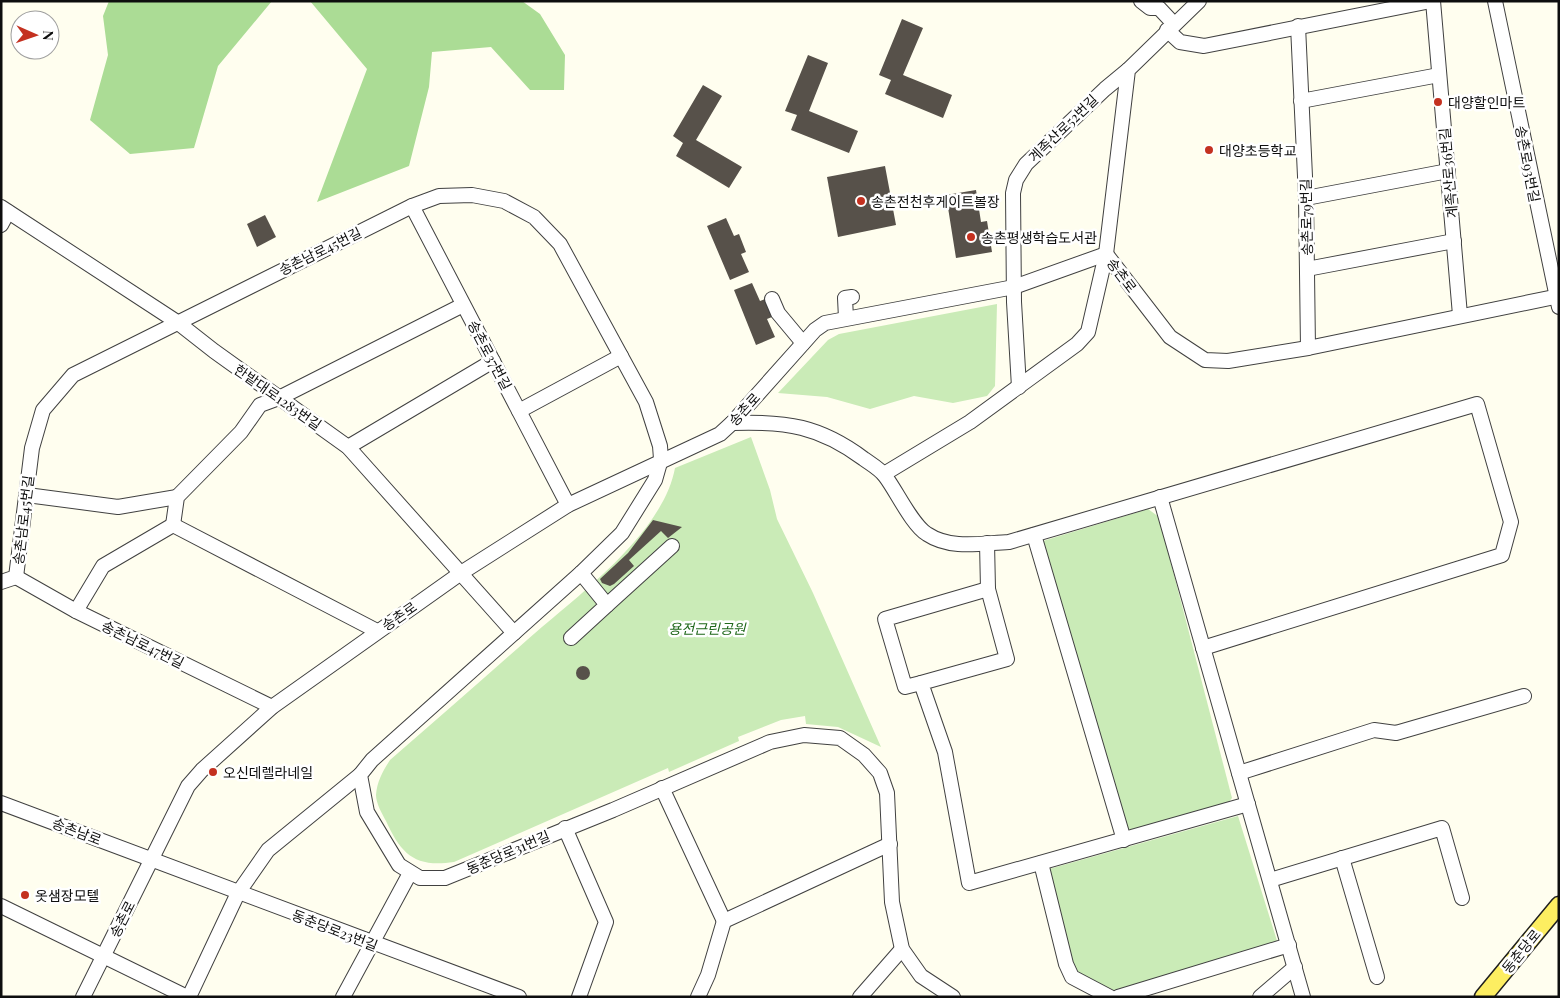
<svg xmlns="http://www.w3.org/2000/svg" width="1560" height="998" viewBox="0 0 1560 998" font-family="'Playfair Display','Noto Sans KR',serif">
<style>
.green{fill:#caebb7}
.forest{fill:#abdc95}
.building{fill:#57514a}
.lines{fill:none;stroke-linecap:round;stroke-linejoin:round}
.minor-casing{stroke:#414141;stroke-width:16}
.major-casing{stroke:#1f1f1f;stroke-width:19}
.minor{stroke:#fff;stroke-width:14}
.major{stroke:#fdee61;stroke-width:16}
.poi-dot{fill:#c43120;stroke:#fff;stroke-width:2}
.labels{text-anchor:middle;dominant-baseline:central;stroke-width:5;stroke-linejoin:round;paint-order:stroke}
.poi-label{font-size:14px;fill:#0e0e0e;stroke:#fff;text-anchor:start}
.street-label{font-size:14px;fill:#0e0e0e;stroke:#fff}
.park-label{font-size:14px;font-style:italic;fill:#20681b;stroke:#fff}
</style>
<rect width="100%" height="100%" fill="#fffeef"/>
<g class="green">
<polygon points="997,304 995,386 987,396 953,403 914,396 870,409 827,397 778,393 828,340 839,334"/>
<path d="M751 437 770 490 777 519 813 593 881 747 838 727 806 724 805 716 781 720 738 737 739 741 669 772 668 768 454 862C415 868 401 854 386 821 382 814 376 803 376 795 377 781 383 771 390 760 436 720 482 680 527 640 576 597 663 534 675 468Z"/>
<polygon points="1148,509 1159,517 1232,798 1228,803 1133,831 1123,826 1043,541"/>
<polygon points="1238,816 1278,944 1107,992 1075,972 1049,869"/>
</g>
<g class="forest">
<polygon points="109,1 272,1 218,66 194,148 130,154 90,120 108,55 103,16"/>
<polygon points="310,1 522,1 540,14 565,55 564,90 530,90 491,47 432,52 429,87 409,166 317,202 367,69"/>
</g>
<g class="building">
<polygon points="902,19 923,28 903,75 952,95 943,118 885,94 891,80 879,75"/>
<polygon points="808,55 828,63 809,111 858,131 849,153 791,130 797,115 785,111"/>
<polygon points="703,85 722,96 696,140 742,167 729,188 676,156 683,143 673,136"/>
<polygon points="885,166 896,225 838,237 827,177"/>
<polygon points="976,190 981,222 987,221 992,252 956,258 946,195"/>
<polygon points="265,215 276,237 257,247 247,224"/>
<polygon points="726,218 734,236 739,234 746,252 741,254 749,272 730,280 707,226"/>
<polygon points="752,283 760,301 765,299 772,317 767,319 775,337 756,345 734,290"/>
<polygon points="653,520 682,527 668,538 661,531 629,560 634,566 614,584 610,586 602,583 600,579 628,553"/>
<circle cx="583" cy="673" r="7"/>
</g>
<g class="lines">
<g class="minor-casing">
<g id="minor">
<polyline points="1141,1 1150,8 1159,8 1174,24"/>
<polyline points="1433,1 1460,315"/>
<polyline points="1495,1 1559,307"/>
<polyline points="1298,26 1306,198 1308,348"/>
<polyline points="1167,30 1180,42 1204,46 1431,1"/>
<polyline points="1301,101 1439,75"/>
<polyline points="1306,198 1448,171"/>
<polyline points="412,206 568,505"/>
<polyline points="1,207 177,322 214,351 348,447 514,633"/>
<polyline points="1,225 8,212"/>
<polyline points="1106,254 1170,337 1205,360 1228,361 1308,348 1559,296"/>
<polyline points="1307,269 1454,241"/>
<polyline points="772,299 778,313 803,343"/>
<polyline points="846,318 845,298 852,297"/>
<polyline points="1019,387 1014,302 1013,193 1016,180 1026,164 1105,89 1128,70"/>
<polyline points="519,411 621,356"/>
<path d="M732 423C786 421 820 426 864 459 871 464 880 469 885 476 896 490 912 525 927 534 951 550 982 543 1009 542L1477 404 1511 522 1502 555 1203 648"/>
<polyline points="348,447 493,361"/>
<polyline points="884,474 970,422 1077,344 1088,332 1106,254 1128,70 1199,1"/>
<polyline points="27,495 118,507 177,497"/>
<polyline points="1160,497 1303,997"/>
<polyline points="173,525 177,497 241,432 260,405 279,398 463,305"/>
<polyline points="173,525 377,631"/>
<polyline points="1034,535 1124,840"/>
<polyline points="987,543 988,589 1007,659 921,683 945,752 969,883 1248,804"/>
<polyline points="16,577 76,611 272,707"/>
<polyline points="1,582 16,577 32,448 43,410 73,375 412,206 439,196 472,195 504,201 534,217 560,244 646,402 660,446 661,459 655,480 622,533 581,573 372,760 360,775 367,812 399,865 420,878 445,878 613,810 770,742 804,735 840,738 864,755 880,773 887,793 892,902 902,949 921,976 953,997"/>
<polyline points="607,605 672,546"/>
<polyline points="76,611 103,566 173,525"/>
<polyline points="571,638 607,605 581,573"/>
<polyline points="921,683 905,687 885,619 988,589"/>
<polyline points="1239,773 1374,730 1396,733 1524,696"/>
<polyline points="662,788 724,921"/>
<polyline points="1,803 519,997"/>
<polyline points="565,828 606,922 579,997"/>
<polyline points="1342,858 1377,977"/>
<polyline points="1041,863 1066,964 1072,977 1110,997"/>
<polyline points="1270,880 1442,828 1462,898"/>
<polyline points="1,906 187,997"/>
<polyline points="83,997 188,786 202,770 272,707 461,573 568,505 720,434 732,423 815,330 825,323 1014,287 1106,254"/>
<polyline points="189,997 238,893 268,850 360,775"/>
<polyline points="343,997 410,873"/>
<polyline points="698,997 708,975 724,921 890,844"/>
<polyline points="860,997 902,949"/>
<polyline points="1118,997 1289,945"/>
<polyline points="1260,997 1295,967"/>
</g>
</g>
<g class="major-casing">
<polyline id="major" points="1483,997 1559,905"/>
</g>
<use href="#minor" class="minor"/>
<use href="#major" class="major"/>
</g>
<g class="poi-dot">
<circle cx="1438" cy="102" r="5"/>
<circle cx="1209" cy="150" r="5"/>
<circle cx="861" cy="201" r="5"/>
<circle cx="971" cy="237" r="5"/>
<circle cx="213" cy="772" r="5"/>
<circle cx="25" cy="895" r="5"/>
</g>
<g class="labels">
<g class="poi-label">
<text x="1448" y="102">대양할인마트</text>
<text x="1219" y="150">대양초등학교</text>
<text x="871" y="201">송촌전천후게이트볼장</text>
<text x="981" y="237">송촌평생학습도서관</text>
<text x="223" y="772">오신데렐라네일</text>
<text x="35" y="895">옷샘장모텔</text>
</g>
<g class="street-label">
<text transform="translate(1063 128) rotate(-44)">계족산로52번길</text>
<text transform="translate(1528 164) rotate(79)">송촌로93번길</text>
<text transform="translate(1448 173) rotate(-95)">계족산로36번길</text>
<text transform="translate(1306 217) rotate(-91)">송촌로79번길</text>
<text transform="translate(320 251) rotate(-26)">송촌남로45번길</text>
<text transform="translate(1122 275) rotate(53)">송촌로</text>
<text transform="translate(490 355) rotate(62)">송촌로37번길</text>
<text transform="translate(278 397) rotate(35)">한밭대로1283번길</text>
<text transform="translate(744 409) rotate(-48)">송촌로</text>
<text transform="translate(23 520) rotate(-83)">송촌남로45번길</text>
<text transform="translate(399 616) rotate(-35)">송촌로</text>
<text transform="translate(143 644) rotate(26)">송촌남로47번길</text>
<text transform="translate(77 831) rotate(21)">송촌남로</text>
<text transform="translate(508 852) rotate(-23)">동춘당로31번길</text>
<text transform="translate(122 919) rotate(-63)">송촌로</text>
<text transform="translate(335 930) rotate(21)">동춘당로23번길</text>
<text transform="translate(1521 951) rotate(-51)">동춘당로</text>
</g>
<g class="park-label">
<text x="707" y="628">용전근린공원</text>
</g>
</g>
<rect width="1560" height="998" fill="none" stroke="#0e0e0e" stroke-width="5"/>
<g transform="translate(35 35) rotate(92)"><circle r="24" fill="#ffffff" stroke="#9f9f9f"/>
<path d="M0-4L9 19L0 12L-9 19Z" fill="#c43120"/>
<text y="-8" font-size="14" font-weight="bold" text-anchor="middle" fill="#0e0e0e">N</text>
</g>
</svg>
